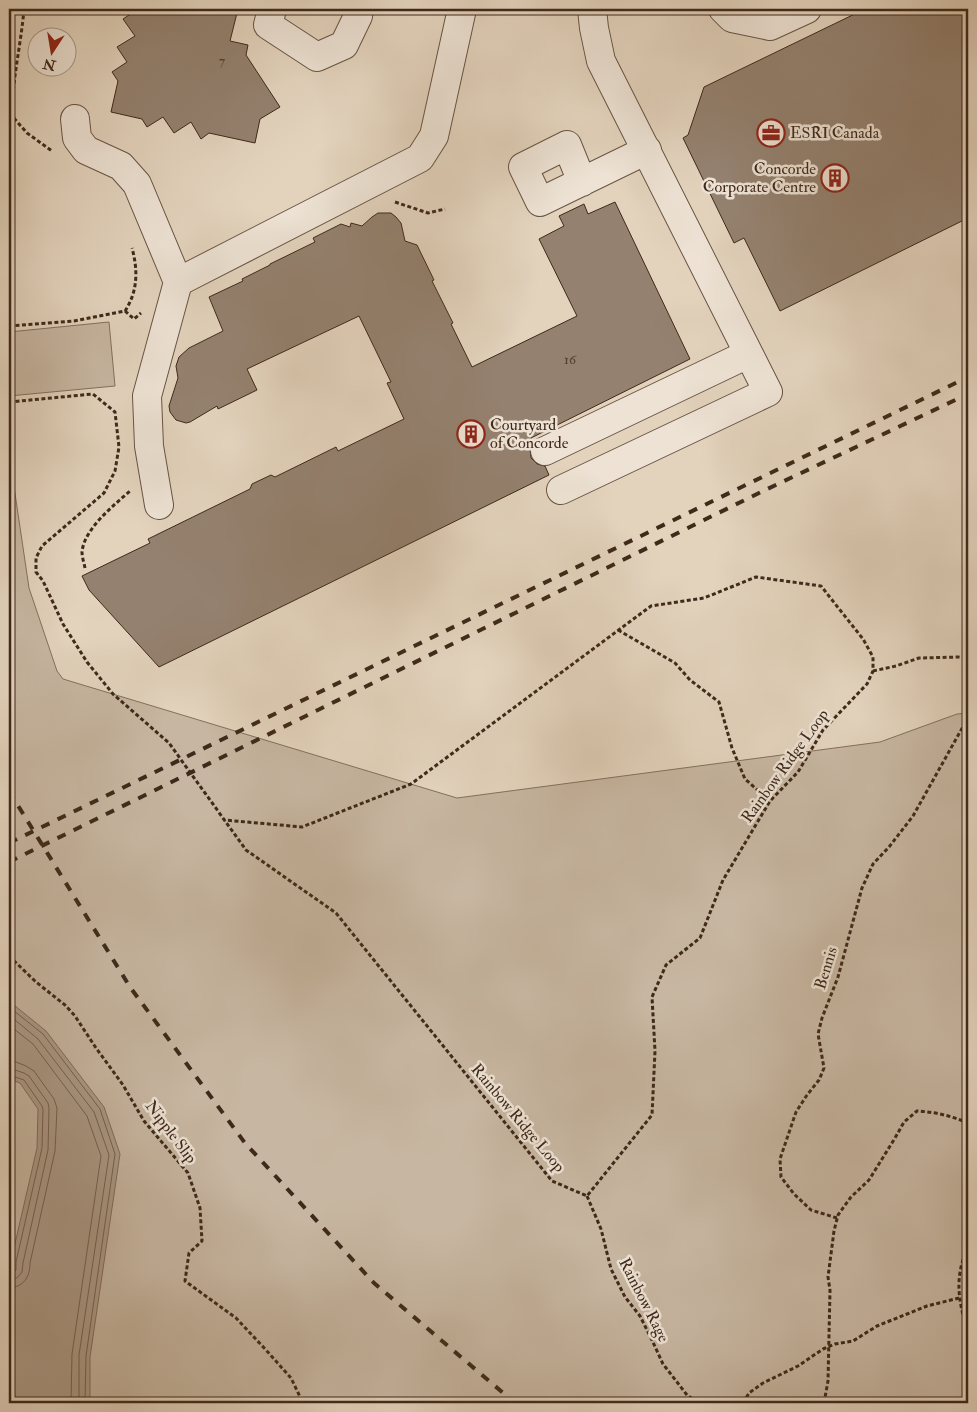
<svg xmlns="http://www.w3.org/2000/svg" width="977" height="1412" viewBox="0 0 977 1412" font-family="'IM FELL Double Pica',serif">
<style>
.green{fill:#c7b6a1;stroke:#83705e}
.water{fill:#ab9986;stroke:#806c5b}
.lines{fill:none;stroke-linecap:round;stroke-linejoin:round}
.shore{stroke:#756150;stroke-width:1}
.building{fill:#94816f;stroke:#3f291b}
.minor-casing{stroke:#685444;stroke-width:30}
.path{stroke:#3f291b;stroke-width:3;stroke-dasharray:4 2.5;stroke-linecap:butt}
.minor{stroke:#ede2d4;stroke-width:28}
.rail{stroke:#3f291b;stroke-width:4;stroke-dasharray:9 9;stroke-linecap:butt}
.labels{text-anchor:middle;dominant-baseline:central;stroke-width:5;stroke-linejoin:round;paint-order:stroke}
.number-label{font-size:14px;fill:#543f30}
.poi-label{font-size:16px;fill:#3f291b;stroke:#ede2d4;text-anchor:start}
.street-label{font-size:16px;fill:#3f291b;stroke:#ede2d4}
</style>
<rect width="100%" height="100%" fill="#e3d3bd"/>
<filter id="stains"><feTurbulence type="fractalNoise" baseFrequency=".004" numOctaves="4"/><feColorMatrix values="0 0 0 0 .2 0 0 0 0 .09 0 0 0 0 .02 0 0 0 .5 -.17"/></filter>
<radialGradient id="worn" r=".72"><stop offset=".6" stop-color="#630" stop-opacity="0"/><stop offset="1" stop-color="#630" stop-opacity=".3"/></radialGradient>
<g class="green">
<polygon points="109,322 115,386 9,396 9,332"/>
<polygon points="9,479 13,480 29,588 57,671 63,679 457,798 880,742 957,714 968,713 968,1403 9,1403"/>
</g>
<polygon class="water" points="9,1001 46,1031 104,1107 120,1154 90,1357 90,1403 9,1403 9,1347 11,1261 37,1148 38,1109 20,1083 9,1079"/>
<g class="lines">
<g class="shore">
<polyline points="9,1007 43,1034 100,1109 115,1154 86,1356 85,1403"/>
<polyline points="9,1015 38,1039 94,1112 109,1155 79,1355 79,1403"/>
<polyline points="9,1025 33,1044 87,1116 101,1156 72,1354 71,1403"/>
<path d="M9 1061 16 1062 26 1066 34 1071 54 1099 57 1108 55 1151 30 1263C30 1277 24 1287 9 1288"/>
<polyline points="9,1068 24,1073 29,1076 48,1103 49,1108 48,1150 23,1263 22,1272 17,1278 9,1280"/>
<polyline points="9,1075 24,1080 42,1106 43,1110 42,1148 16,1262 16,1270 13,1273 9,1274"/>
</g>
</g>
<g class="building">
<polygon points="133,9 238,9 230,41 248,45 246,55 280,107 260,119 255,143 209,133 201,139 191,122 174,133 163,117 147,127 142,119 111,112 118,81 112,72 127,62 117,47 135,36 123,19 132,13"/>
<polygon points="865,9 968,9 968,218 780,311 744,238 734,243 683,138 688,135 704,87"/>
<polygon points="615,202 690,359 531,438 532,442 530,449 531,458 537,464 545,466 549,475 159,667 89,590 82,576 150,543 148,539 250,489 252,484 271,475 275,477 336,447 338,451 404,419 387,383 391,382 359,316 247,369 257,390 218,409 217,406 190,422 186,423 176,420 170,412 169,406 178,378 176,366 179,357 189,348 223,331 209,297 243,281 242,279 270,265 270,264 315,242 313,238 341,224 350,227 351,223 362,226 372,217 378,213 391,213 396,217 401,223 405,241 417,245 434,280 432,281 453,323 451,324 472,367 577,316 539,239 564,226 559,216 584,204 588,214"/>
</g>
<g class="lines">
<g class="minor-casing">
<g id="minor">
<polyline points="272,9 268,25 317,57 344,45 358,16 359,9"/>
<polyline points="723,9 732,18 770,26 807,9"/>
<polyline points="75,119 77,138 86,150 121,166 137,184 178,282 147,396 149,446 159,505"/>
<polyline points="582,182 567,145 523,167 540,202 647,150"/>
<polyline points="178,282 420,158 434,136 462,9"/>
<polyline points="545,451 748,354"/>
<polyline points="561,490 768,392 601,61 594,28 592,9"/>
</g>
</g>
<g class="path">
<path d="M24 9C21 45 12 80 12 116L27 133 52 151"/>
<polyline points="395,202 428,213 445,209"/>
<polyline points="125,311 134,319 141,313"/>
<path d="M9 326 74 321 125 311C138 291 138 270 132 248"/>
<polyline points="9,402 93,394 115,412 119,447 115,471 104,493 42,546 36,558 36,572 43,581 63,624 87,662 113,694 169,743 246,850 336,913 552,1181 587,1196 652,1115 655,1051 652,997 666,965 700,938 723,880 770,801 798,772 823,730 867,684 873,671 873,657 863,639 821,586 756,577 704,598 651,606 411,784 302,827 224,820"/>
<path d="M85 568C84 563 82 557 82 552 84 529 113 506 130 491"/>
<polyline points="618,630 675,663 690,680 719,702 732,748 745,779 770,801"/>
<polyline points="873,671 896,666 919,658 958,657 968,659"/>
<polyline points="9,956 36,982 65,1005 75,1016 96,1048 123,1085 144,1121 188,1173 200,1208 202,1241 189,1253 185,1281 236,1318 266,1350 291,1378 303,1403"/>
<polyline points="587,1196 601,1229 611,1269 625,1297 640,1316 651,1338 663,1364 687,1395 698,1403"/>
<polyline points="837,1218 811,1210 794,1194 781,1177 780,1159 796,1112 807,1095 819,1080 824,1068 818,1034 822,1018 838,977 862,888 873,864 889,847 913,816 965,723 968,713"/>
<path d="M968 1247C954 1277 958 1301 968 1332"/>
<polyline points="743,1403 749,1393 763,1383 798,1366 823,1349 835,1344 853,1341 877,1326 927,1306 959,1298"/>
<path d="M824 1403 828 1381 830 1290 828 1277 834 1231 838 1215 851 1197 869 1180 895 1138 904 1122 917 1111C935 1112 952 1116 968 1123"/>
</g>
<use href="#minor" class="minor"/>
<g class="rail">
<polyline points="9,791 130,987 245,1143 374,1283 515,1403"/>
<polyline points="9,843 968,377"/>
<polyline points="9,862 761,492 968,394"/>
</g>
</g>
<defs>
<g id="office-ring" transform="scale(1.4375)"><circle r="9.5" fill="#ede2d4" stroke="#8f2418" stroke-width="1.5"/><path d="M-6-3h4V-5.5h4V-3h4V5H-6ZM-1-4.5V-3h2v-1.5ZM-6 0V1H6V0Z" fill="#8f2418"/></g>
<g id="building-ring" transform="scale(1.4375)"><circle r="9.5" fill="#ede2d4" stroke="#8f2418" stroke-width="1.5"/><path d="M-4-6H4V6H1V3H-1V6H-4ZM-2.5-4.3h1.7v1.8h-1.7ZM.8-4.3h1.7v1.8H.8ZM-2.5-1h1.7V.8h-1.7ZM.8-1h1.7V.8H.8Z" fill="#8f2418"/></g>
</defs>
<g fill-rule="evenodd">
<use href="#office-ring" x="771" y="133"/>
<use href="#building-ring" x="835" y="178"/>
<use href="#building-ring" x="471" y="434"/>
</g>
<g class="labels">
<g class="number-label">
<text x="222" y="60">7</text>
<text x="570" y="359">16</text>
</g>
<g class="poi-label">
<text x="790" y="133">ESRI Canada</text>
<text x="816" y="169" text-anchor="end">Concorde<tspan x="816" dy="18">Corporate Centre</tspan></text>
<text x="490" y="425">Courtyard<tspan x="490" dy="18">of Concorde</tspan></text>
</g>
<g class="street-label">
<text transform="translate(785 766) rotate(-54)">Rainbow Ridge Loop</text>
<text transform="translate(826 968) rotate(-73)">Bennis</text>
<text transform="translate(518 1118) rotate(50)">Rainbow Ridge Loop</text>
<text transform="translate(171 1132) rotate(53)">Nipple Slip</text>
<text transform="translate(644 1300) rotate(63)">Rainbow Rage</text>
</g>
</g>
<rect width="977" height="1412" fill="none" stroke="#e3d3bd" stroke-width="30"/>
<rect x="10" y="10" width="957" height="1392" fill="none" stroke="#3f291b" stroke-width="2.5"/>
<rect x="15" y="15" width="947" height="1382" fill="none" stroke="#3f291b"/>
<g transform="translate(52 52) rotate(192)"><circle r="24" fill="#ede2d4" stroke="#a7988a"/>
<path d="M0-4L9 19L0 12L-9 19Z" fill="#8f2418"/>
<text y="-8" font-size="14" font-weight="bold" text-anchor="middle" fill="#3f291b">N</text>
</g>
<rect width="100%" height="100%" filter="url(#stains)"/>
<rect width="100%" height="100%" fill="url(#worn)"/>
</svg>
